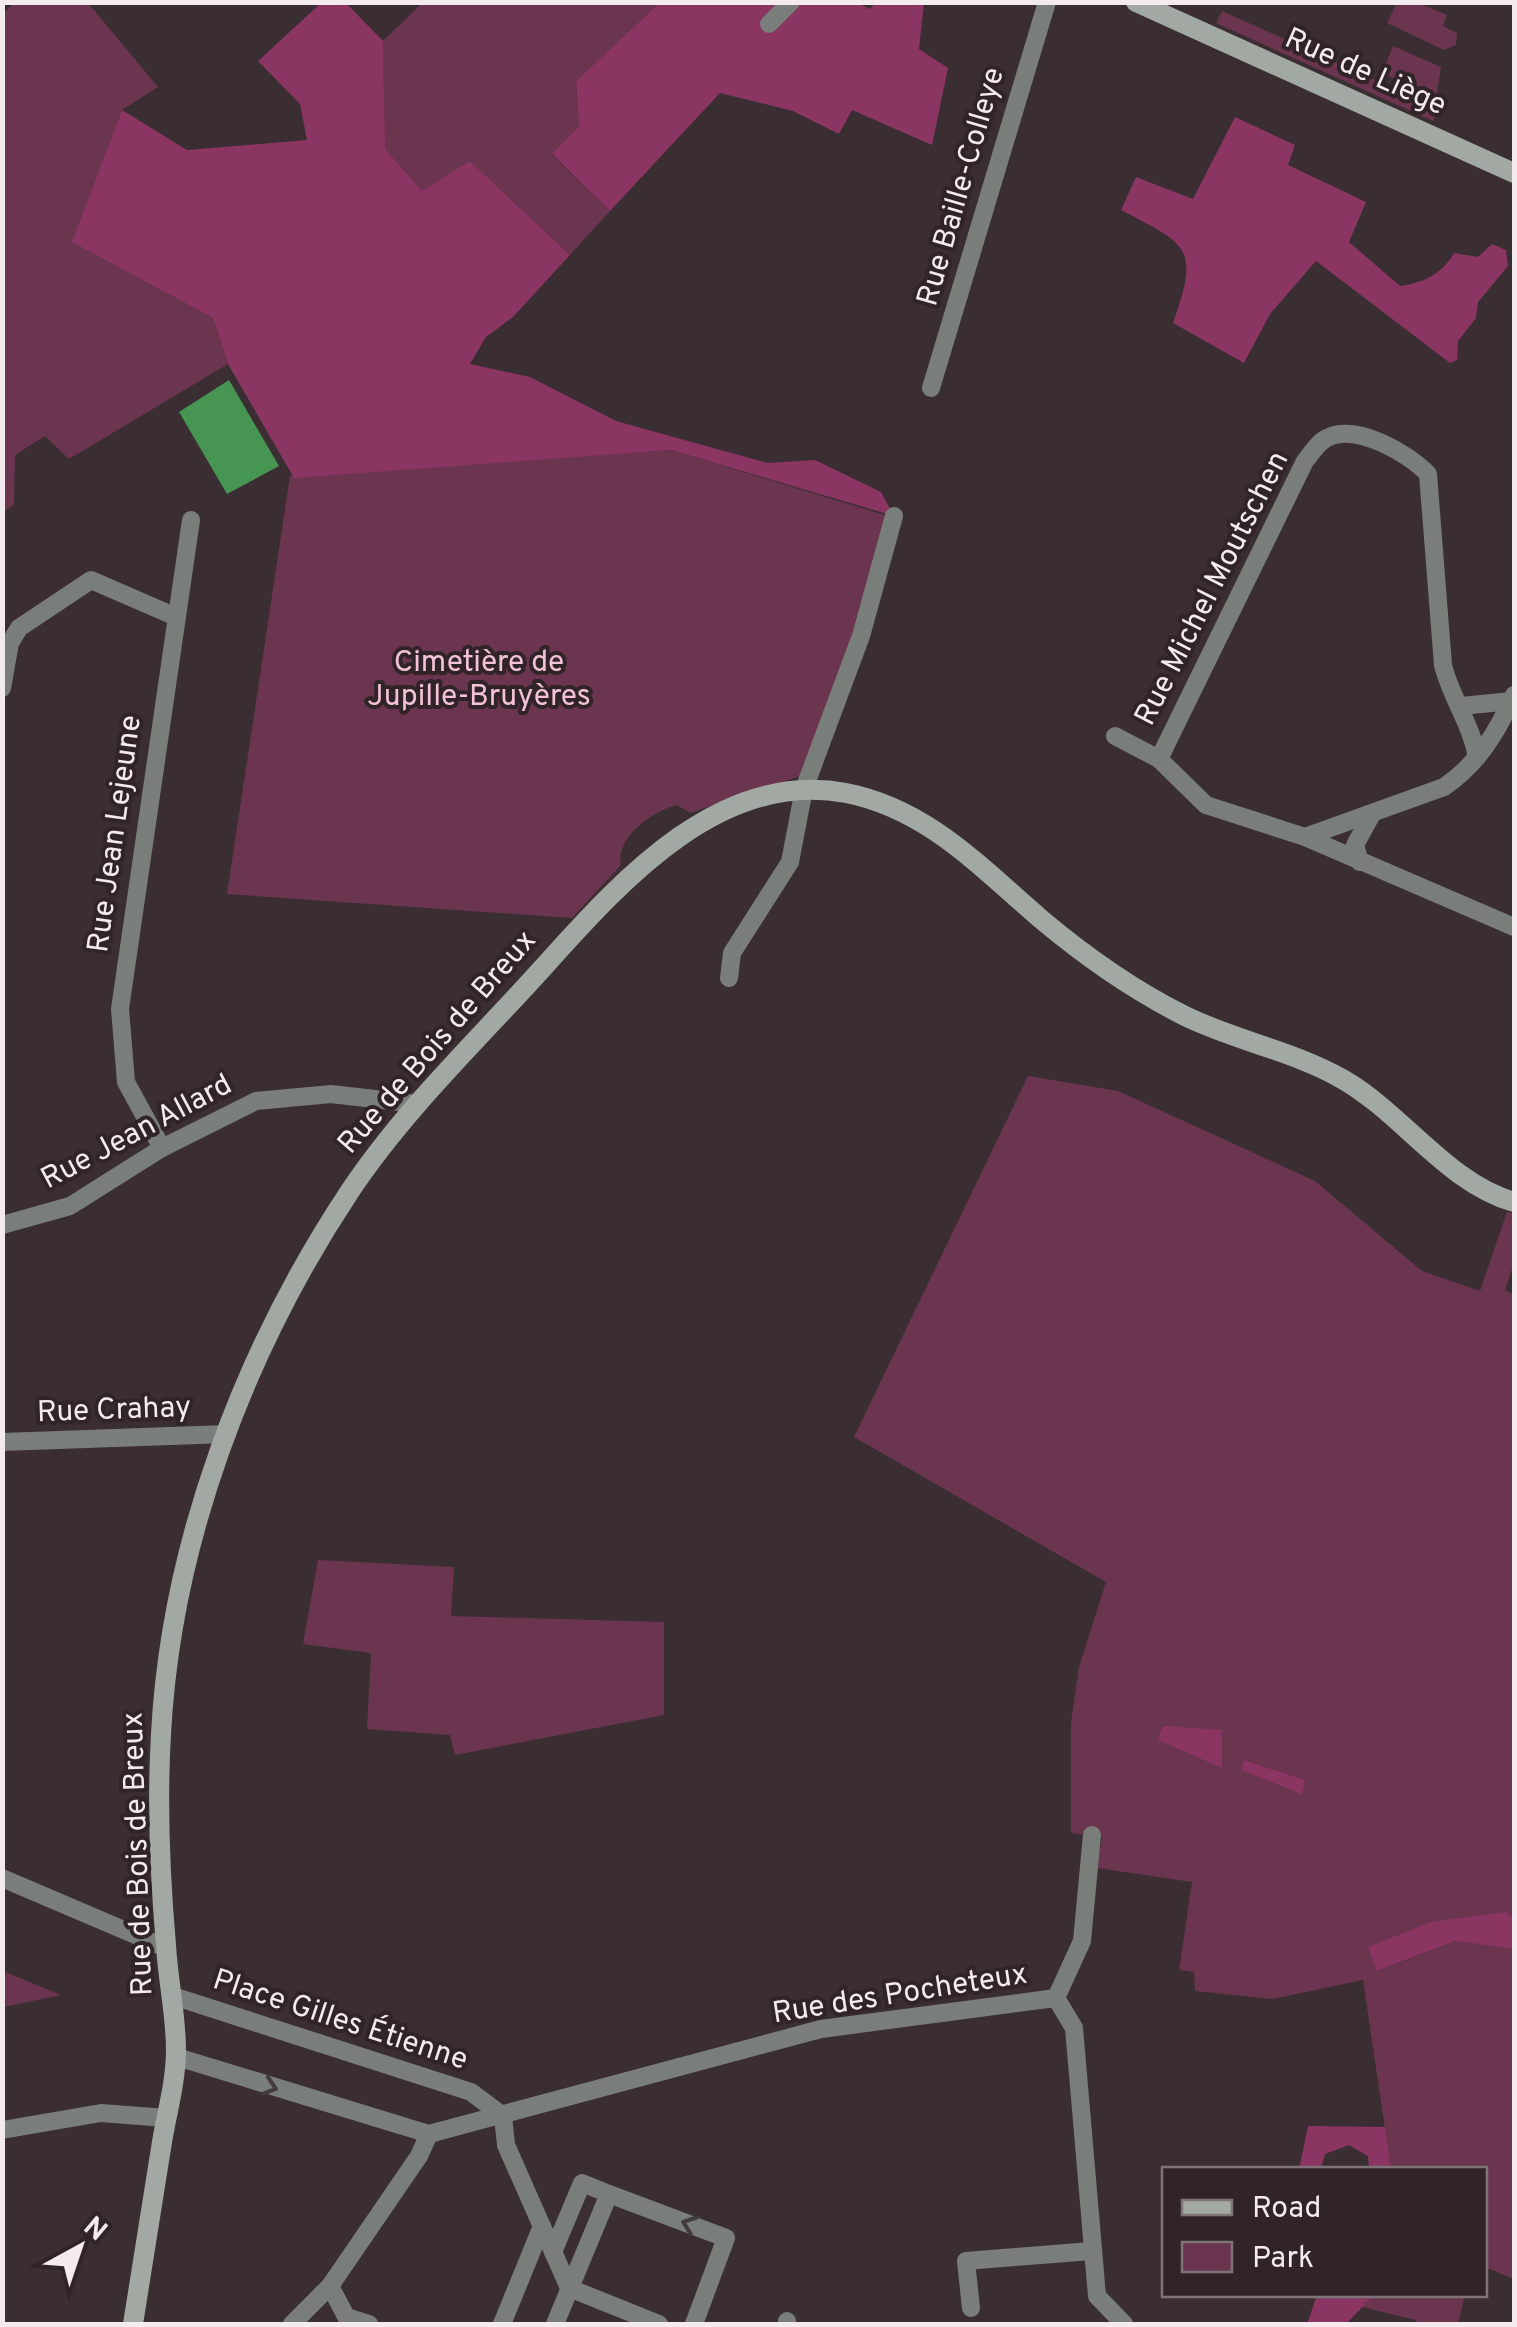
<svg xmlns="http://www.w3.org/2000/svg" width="1517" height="2327" viewBox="0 0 1517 2327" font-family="Overpass,sans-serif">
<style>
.green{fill:#6b354f;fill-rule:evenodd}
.forest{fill:#8a3562}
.water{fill:#479552}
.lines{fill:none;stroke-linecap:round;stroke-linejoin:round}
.street{stroke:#7a7e7a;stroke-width:18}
.secondary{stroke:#a2a9a3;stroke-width:20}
.oneway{stroke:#423a3d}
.labels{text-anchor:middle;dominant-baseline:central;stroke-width:8;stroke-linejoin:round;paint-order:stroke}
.street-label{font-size:30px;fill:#f3ebee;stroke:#302429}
.park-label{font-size:30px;fill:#f4c2d8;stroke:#302429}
</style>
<rect width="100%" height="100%" fill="#3a2e33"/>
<g class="green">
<polygon points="14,3 88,3 158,87 122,110 73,242 213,318 228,364 69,459 45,436 15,455 14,504 3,513 3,14"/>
<polygon points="422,3 659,3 576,81 579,126 552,155 610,211 570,255 471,162 422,191 384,149 383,41"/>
<polygon points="1397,3 1418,3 1447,15 1443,26 1457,33 1456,45 1444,50 1387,23"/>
<polygon points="1222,11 1431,105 1433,98 1382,73 1393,46 1441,67 1437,92 1444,96 1433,121 1216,23"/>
<path d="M671 450 888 516 839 680 800 776 690 813 677 805C653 811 615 837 621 865L572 918 227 894 290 476Z"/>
<path d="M1028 1076 1118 1091 1315 1181 1422 1271 1480 1291 1507 1212 1514 1214V1263L1505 1290 1514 1294V1919L1505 1912 1378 1971 1455 1941 1514 1949V2279L1485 2267 1484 2170 1391 2169 1363 1980 1273 1999 1195 1991 1194 1972 1179 1970 1192 1882 1097 1868 1102 1837 1071 1833V1722L1079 1667 1106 1582 854 1437ZM1244 1760 1304 1780 1302 1793 1241 1769Z"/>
<polygon points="318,1560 454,1567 451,1616 664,1622 664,1715 455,1755 450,1735 367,1729 371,1653 303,1644"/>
<polygon points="3,1971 61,1995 3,2007"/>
<polygon points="1373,2295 1465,2295 1458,2324 1415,2324 1416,2320 1362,2307"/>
</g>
<g class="forest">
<polygon points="855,2 870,9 875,3 924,3 919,49 948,68 932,145 852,110 839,134 793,111 720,93 610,211 552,154 579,126 576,81 659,3"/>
<polygon points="321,3 346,3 383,41 385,149 422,191 470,161 570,255 513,317 486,337 470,364 530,377 616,421 768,463 815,460 881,492 894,516 671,450 294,478 228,364 213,318 72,242 122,110 187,150 307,140 300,104 258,61"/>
<path d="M1235 117 1295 145 1288 165 1366 202 1349 242 1400 286C1423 283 1442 274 1454 253L1478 257 1492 244 1506 250 1508 266 1478 302 1476 318 1458 341 1457 360 1450 363 1316 261 1270 314 1244 363 1173 323C1200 247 1188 245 1121 210L1136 177 1193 199Z"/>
<polygon points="1163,1726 1222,1730 1222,1768 1158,1740"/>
<polygon points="1244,1760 1305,1780 1302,1794 1241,1770"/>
<polygon points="1506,1912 1514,1919 1514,1949 1455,1941 1377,1971 1368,1947 1431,1922"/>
<polygon points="1308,2126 1385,2127 1391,2169 1369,2169 1368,2156 1349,2145 1325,2154 1321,2169 1299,2169"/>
<polygon points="1317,2295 1317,2294 1374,2295 1346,2324 1307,2324"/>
</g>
<polygon class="water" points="229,380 279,466 227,494 179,412"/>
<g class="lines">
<g class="street">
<polyline points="769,24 791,2"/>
<polyline points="931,388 1047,2"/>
<polyline points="2,688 10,643 19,628 91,580 174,616"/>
<polyline points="1461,706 1512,701"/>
<polyline points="1115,736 1159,759 1206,805 1305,837 1514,927"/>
<path d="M1159 759 1305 461C1311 454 1318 442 1327 438 1356 423 1408 453 1428 474L1443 665C1451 698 1471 723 1477 757"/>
<path d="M1305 837 1444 787C1478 764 1497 732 1514 695"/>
<polyline points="1360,862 1355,845 1371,816"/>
<polyline points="729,978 732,953 790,862 804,789 861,636 894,516"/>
<polyline points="162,1148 126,1082 120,1009 191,520"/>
<polyline points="2,1225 70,1206 162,1148 256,1101 331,1094 418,1104"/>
<polyline points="2,1442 227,1434"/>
<polyline points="2,1878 166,1948"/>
<polyline points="173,1996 471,2092 503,2116"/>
<polyline points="1056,1998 1082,1941 1092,1835"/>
<polyline points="177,2057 429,2134 821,2029 1056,1998 1074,2028 1097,2296 1124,2324"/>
<polyline points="503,2116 506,2145 569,2288 659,2324"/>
<polyline points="2,2130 101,2113 166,2118"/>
<polyline points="609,2194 726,2238 694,2324"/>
<polyline points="553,2252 582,2183 609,2194 555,2324"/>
<polyline points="330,2286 350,2324"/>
<polyline points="971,2308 966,2261 1091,2251"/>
<polyline points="350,2318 369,2324"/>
<polyline points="292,2324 330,2286 419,2156 429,2134"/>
<polyline points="502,2324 542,2226"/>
<polyline points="787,2324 787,2321"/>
</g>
<g class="secondary">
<polyline points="1136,2 1514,173"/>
<path d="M133 2324C143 2264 152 2203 162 2142 167 2112 176 2081 176 2050 176 2015 168 1981 166 1945 160 1877 157 1803 161 1734 171 1543 245 1349 350 1191 406 1107 482 1036 549 961 623 879 722 769 846 793 928 809 981 868 1042 920 1085 956 1135 991 1185 1016 1236 1041 1294 1051 1344 1080 1404 1115 1446 1182 1514 1202"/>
</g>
</g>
<defs><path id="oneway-chevron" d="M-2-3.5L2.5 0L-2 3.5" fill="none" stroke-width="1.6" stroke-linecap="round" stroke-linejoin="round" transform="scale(2.5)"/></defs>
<g class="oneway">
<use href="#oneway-chevron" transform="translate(270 2087) rotate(18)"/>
<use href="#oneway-chevron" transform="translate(689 2224) rotate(-160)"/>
</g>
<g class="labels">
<g class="street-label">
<text transform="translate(1365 73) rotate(24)">Rue de Liège</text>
<text transform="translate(962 187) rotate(-74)">Rue Baille-Colleye</text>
<text transform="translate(1213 589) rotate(-63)">Rue Michel Moutschen</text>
<text transform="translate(116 834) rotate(-82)">Rue Jean Lejeune</text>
<text transform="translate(438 1043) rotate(-49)">Rue de Bois de Breux</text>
<text transform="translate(137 1133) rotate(-28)">Rue Jean Allard</text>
<text transform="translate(114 1411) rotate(-2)">Rue Crahay</text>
<text transform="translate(139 1854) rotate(-92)">Rue de Bois de Breux</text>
<text transform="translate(900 1995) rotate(-9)">Rue des Pocheteux</text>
<text transform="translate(340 2021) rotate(18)">Place Gilles Étienne</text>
</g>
<g class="park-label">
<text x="479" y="663">Cimetière de<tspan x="479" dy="34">Jupille-Bruyères</tspan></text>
</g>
</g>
<rect width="1517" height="2327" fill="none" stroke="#f3ebee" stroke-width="10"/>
<rect x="1162" y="2167" width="325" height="130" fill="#302429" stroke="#7e7478" stroke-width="2.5"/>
<rect x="1182" y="2200" width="50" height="15" fill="#a2a9a3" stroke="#7e7478" stroke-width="2.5"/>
<text x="1252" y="2217" font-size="30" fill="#f3ebee">Road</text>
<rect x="1182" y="2242" width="50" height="30" fill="#6b354f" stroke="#7e7478" stroke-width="2.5"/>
<text x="1252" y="2267" font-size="30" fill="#f3ebee">Park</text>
<g transform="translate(80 2247) rotate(40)" stroke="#302429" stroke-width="8" paint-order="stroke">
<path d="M0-8L18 38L0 25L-18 38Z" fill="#f3ebee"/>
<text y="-15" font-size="28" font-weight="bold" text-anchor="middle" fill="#f3ebee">N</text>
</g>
</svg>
